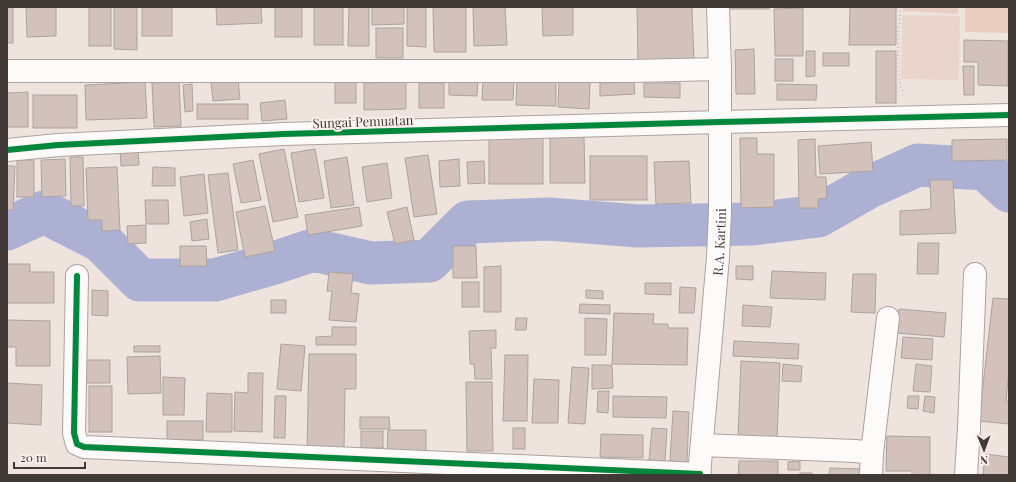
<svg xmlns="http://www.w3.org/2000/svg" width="1016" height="482" viewBox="0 0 1016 482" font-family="'Playfair Display',serif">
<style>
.built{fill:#ead5cd}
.green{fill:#ebcec2}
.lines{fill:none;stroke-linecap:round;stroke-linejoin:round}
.river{stroke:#acb0d3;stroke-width:43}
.building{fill:#d3c2bb;stroke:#aba39f}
.minor-casing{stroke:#aba29e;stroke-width:24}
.path{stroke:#cac6c5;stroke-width:2.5;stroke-dasharray:1 3;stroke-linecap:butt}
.minor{stroke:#fdfbfa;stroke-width:22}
.cycleway-casing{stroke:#fcf0eb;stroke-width:8}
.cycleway{stroke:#00873e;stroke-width:6}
.labels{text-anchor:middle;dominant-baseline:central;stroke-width:4;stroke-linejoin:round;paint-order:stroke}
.street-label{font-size:13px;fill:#413936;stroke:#fcf0eb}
</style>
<rect width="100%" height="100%" fill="#efe3de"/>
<polygon class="built" points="902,15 960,16 959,80 901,79"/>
<g class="green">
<polygon points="903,7 958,7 958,14 903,11"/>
<polygon points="965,7 1009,7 1009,33 965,32"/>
</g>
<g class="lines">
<polyline class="river" points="7,229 44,212 101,241 140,280 215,280 274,263 313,250 371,263 429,261 468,222 549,219 638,226 753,224 818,216 867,188 918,165 985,169 1009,191"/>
</g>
<g class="building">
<rect x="7" y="7" width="6" height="36"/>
<polygon points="26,7 56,7 56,36 27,37"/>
<rect x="89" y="7" width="22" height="39"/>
<polygon points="114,7 137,7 137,50 114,49"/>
<rect x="142" y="7" width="30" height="29"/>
<polygon points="216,7 261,7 262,23 217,25"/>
<rect x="275" y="7" width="27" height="30"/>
<rect x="314" y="7" width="29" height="38"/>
<polygon points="349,7 369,7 369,46 348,46"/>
<polygon points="372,7 404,7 404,24 372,25"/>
<polygon points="407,7 426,7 426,47 407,46"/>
<polygon points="433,7 466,7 466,52 434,52"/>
<polygon points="473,7 505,7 507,45 474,46"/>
<polygon points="542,7 573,7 573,35 543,36"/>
<polygon points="637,7 692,7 694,62 638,63"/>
<rect x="730" y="7" width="39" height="2"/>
<polygon points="850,7 896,7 896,45 849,45"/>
<polygon points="803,8 803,56 775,56 774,9"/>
<rect x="376" y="28" width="27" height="30"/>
<polygon points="964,40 1008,41 1008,86 978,85 978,62 964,62"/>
<polygon points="754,49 755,94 736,94 735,50"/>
<polygon points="806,51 815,51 815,76 806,77"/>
<rect x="876" y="51" width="20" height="52"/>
<rect x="823" y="53" width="26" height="13"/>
<rect x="775" y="59" width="18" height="22"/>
<polygon points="963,66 974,66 974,95 964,95"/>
<polygon points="449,78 478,79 477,96 449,95"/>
<polygon points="517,78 556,79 556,106 516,105"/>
<polygon points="238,79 240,99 213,101 211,82"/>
<polygon points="483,79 514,80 513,100 482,100"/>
<polygon points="559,80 590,82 589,109 558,107"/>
<polygon points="145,82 147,118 86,120 85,85"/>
<polygon points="179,82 181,126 154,127 152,83"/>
<rect x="335" y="82" width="21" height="21"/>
<polygon points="406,82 406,109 364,110 364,83"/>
<polygon points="634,82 635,94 600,96 600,83"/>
<rect x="419" y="83" width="25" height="25"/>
<polygon points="644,83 680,83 680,98 644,97"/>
<polygon points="192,84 193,111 185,112 183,85"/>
<polygon points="777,84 817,85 816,100 777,100"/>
<polygon points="28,92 28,127 7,127 7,93"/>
<rect x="33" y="95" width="44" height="33"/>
<polygon points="285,100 287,119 262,121 260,103"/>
<rect x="197" y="104" width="51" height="15"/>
<polygon points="543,137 543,184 489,184 489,138"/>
<polygon points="550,137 584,137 585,183 550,183"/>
<polygon points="740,138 757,138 757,154 774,154 774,207 741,208"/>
<polygon points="815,139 816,177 826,177 827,198 818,199 818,208 799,208 798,140"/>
<polygon points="1007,139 1007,160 952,161 952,140"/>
<polygon points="871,142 873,171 820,174 818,146"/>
<polygon points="138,149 139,165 121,166 120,150"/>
<polygon points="284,149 298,217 273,222 259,154"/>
<polygon points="315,149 324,198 299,202 291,153"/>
<polygon points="428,155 437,214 414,217 405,158"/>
<rect x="590" y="156" width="57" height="44"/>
<polygon points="70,157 83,157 84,206 71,206"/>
<polygon points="347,157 354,205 331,208 324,161"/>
<polygon points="65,159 66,196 42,197 41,160"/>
<polygon points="459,159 460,186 440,187 439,161"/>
<rect x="17" y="160" width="17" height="37"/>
<polygon points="253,160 261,200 241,203 233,164"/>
<polygon points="484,161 485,183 468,184 467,162"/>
<polygon points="689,161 691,203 656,204 654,162"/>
<polygon points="387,163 392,198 367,202 362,167"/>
<polygon points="7,166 15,166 13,210 7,210"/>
<polygon points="117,167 120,230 102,231 102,220 88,220 86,168"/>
<polygon points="153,167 175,168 175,186 152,186"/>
<polygon points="228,173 238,250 218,253 208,175"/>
<polygon points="204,174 208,213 184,216 180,177"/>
<polygon points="930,180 953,180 956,233 900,235 900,211 931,209"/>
<polygon points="145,200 168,200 169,224 146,224"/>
<polygon points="265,206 275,251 245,257 236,212"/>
<polygon points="359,207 362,226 308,235 305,215"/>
<polygon points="407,207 414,240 395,244 387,212"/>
<polygon points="207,219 209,239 192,241 190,222"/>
<polygon points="146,225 146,243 128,244 127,226"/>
<polygon points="918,243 939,243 938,274 917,274"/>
<polygon points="180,246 206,246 207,266 180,266"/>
<polygon points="453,246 476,246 477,278 453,278"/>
<polygon points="7,264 30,264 30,272 54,272 54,303 7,303"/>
<polygon points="501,266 501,312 484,312 484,267"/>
<polygon points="736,266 753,266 753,280 736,279"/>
<polygon points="772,271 826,273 825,300 770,298"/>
<polygon points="329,272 353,274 351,293 359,294 356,322 329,320 332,291 327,291"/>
<polygon points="853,274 876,274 875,313 851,312"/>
<rect x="462" y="282" width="17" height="25"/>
<polygon points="645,283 671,283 671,295 645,294"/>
<polygon points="680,287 696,288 694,313 679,313"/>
<polygon points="92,290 108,291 108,316 92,315"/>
<polygon points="586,290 603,291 603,299 586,298"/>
<polygon points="993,298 1009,299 1009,369 1006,401 1009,402 1009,424 979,421"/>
<rect x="271" y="300" width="15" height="13"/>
<polygon points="580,304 610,305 610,314 579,313"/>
<polygon points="743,305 772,307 770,327 742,326"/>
<polygon points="899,309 946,313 944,337 897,333"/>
<polygon points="614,313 654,314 653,324 668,324 668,328 688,328 687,365 612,364"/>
<polygon points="516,318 527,318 526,330 515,330"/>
<polygon points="585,318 607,319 606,355 585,355"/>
<polygon points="7,320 50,321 50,366 16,366 16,347 7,347"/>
<polygon points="332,327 356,327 356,345 316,345 316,337 332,336"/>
<polygon points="496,330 496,348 491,348 492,379 475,379 474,364 470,364 469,331"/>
<polygon points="903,337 933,339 932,360 901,358"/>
<polygon points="734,341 799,344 798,359 733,356"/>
<polygon points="281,344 305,346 301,391 277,389"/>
<rect x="134" y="346" width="26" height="6"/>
<polygon points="309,354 356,354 356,389 345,389 344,449 307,449"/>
<polygon points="505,355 528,355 527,421 503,421"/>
<polygon points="160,356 161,393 128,394 127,357"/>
<polygon points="79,360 110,360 110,383 80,383"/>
<polygon points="741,361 780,363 777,439 738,437"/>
<polygon points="783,364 802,366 801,382 782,381"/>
<polygon points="916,364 932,366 930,392 913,391"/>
<polygon points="592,365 612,365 613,388 592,389"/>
<polygon points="572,367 589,368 585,424 568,423"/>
<polygon points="248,373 263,373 262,432 234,431 235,392 248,393"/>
<polygon points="163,377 185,378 184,415 163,415"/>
<polygon points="534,379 559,380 558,423 532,423"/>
<polygon points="466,382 492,382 493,451 467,451"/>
<polygon points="7,383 42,385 41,425 7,423"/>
<rect x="89" y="386" width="23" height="46"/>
<polygon points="598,391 609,391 608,413 597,412"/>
<polygon points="207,393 232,394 232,432 206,432"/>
<polygon points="275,396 286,396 285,438 274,438"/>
<polygon points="613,396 667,397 666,418 613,417"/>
<polygon points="908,396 919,396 918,409 907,408"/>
<polygon points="925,396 935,397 934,413 923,411"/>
<polygon points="673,411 689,412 687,462 670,461"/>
<polygon points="360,417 389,417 390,429 360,429"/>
<rect x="167" y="421" width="36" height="19"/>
<rect x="513" y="428" width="12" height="21"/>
<polygon points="652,428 667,429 665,461 649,460"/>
<polygon points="388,430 426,430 426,454 387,454"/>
<rect x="361" y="431" width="22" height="17"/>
<polygon points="601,434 643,435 643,458 600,457"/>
<polygon points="887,436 930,437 930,475 912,475 912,471 886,471"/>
<polygon points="985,454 1009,457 1009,475 983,475"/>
<polygon points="739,461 778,461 778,475 738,475"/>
<polygon points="800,461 800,470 788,470 788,462"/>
<polygon points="830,468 862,469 862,475 829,475"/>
<rect x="800" y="473" width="12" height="2"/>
</g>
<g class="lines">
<g class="minor-casing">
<g id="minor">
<polyline points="7,71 631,71 720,69"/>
<polyline points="7,150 58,145 283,134 720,122 1009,115"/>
<polyline points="77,276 74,433 77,444 84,447 700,474"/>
<polyline points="702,445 855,451 872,453 871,475"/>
<polyline points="872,453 888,318"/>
<path id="s1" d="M699 475 718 257 720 212V69L718 7"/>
<polyline points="966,475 969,428 975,274"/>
</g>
</g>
<polyline class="path" points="901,7 898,33 899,81 904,95"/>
<use href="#minor" class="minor"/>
<g class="cycleway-casing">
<g id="cycleway">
<polyline points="7,150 58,145 283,134 720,122 1009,115"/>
<polyline points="77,276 74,433 77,444 84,447 700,474"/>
</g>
</g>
<use href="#cycleway" class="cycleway"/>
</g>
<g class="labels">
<g class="street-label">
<text transform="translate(363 121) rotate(-2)">Sungai Pemuatan</text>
<text stroke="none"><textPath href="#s1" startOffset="234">R.A. Kartini</textPath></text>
</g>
</g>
<rect width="1016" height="482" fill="none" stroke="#413936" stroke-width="16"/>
<g transform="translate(984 450) rotate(179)" stroke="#fcf0eb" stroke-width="3" paint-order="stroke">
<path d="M0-3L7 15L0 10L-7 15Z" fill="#413936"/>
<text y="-6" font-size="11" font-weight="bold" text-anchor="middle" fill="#413936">N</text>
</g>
<path d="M14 462v6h71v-6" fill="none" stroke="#413936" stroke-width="2"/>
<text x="20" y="462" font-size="12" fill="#413936" stroke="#fcf0eb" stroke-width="3" paint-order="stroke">20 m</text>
</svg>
